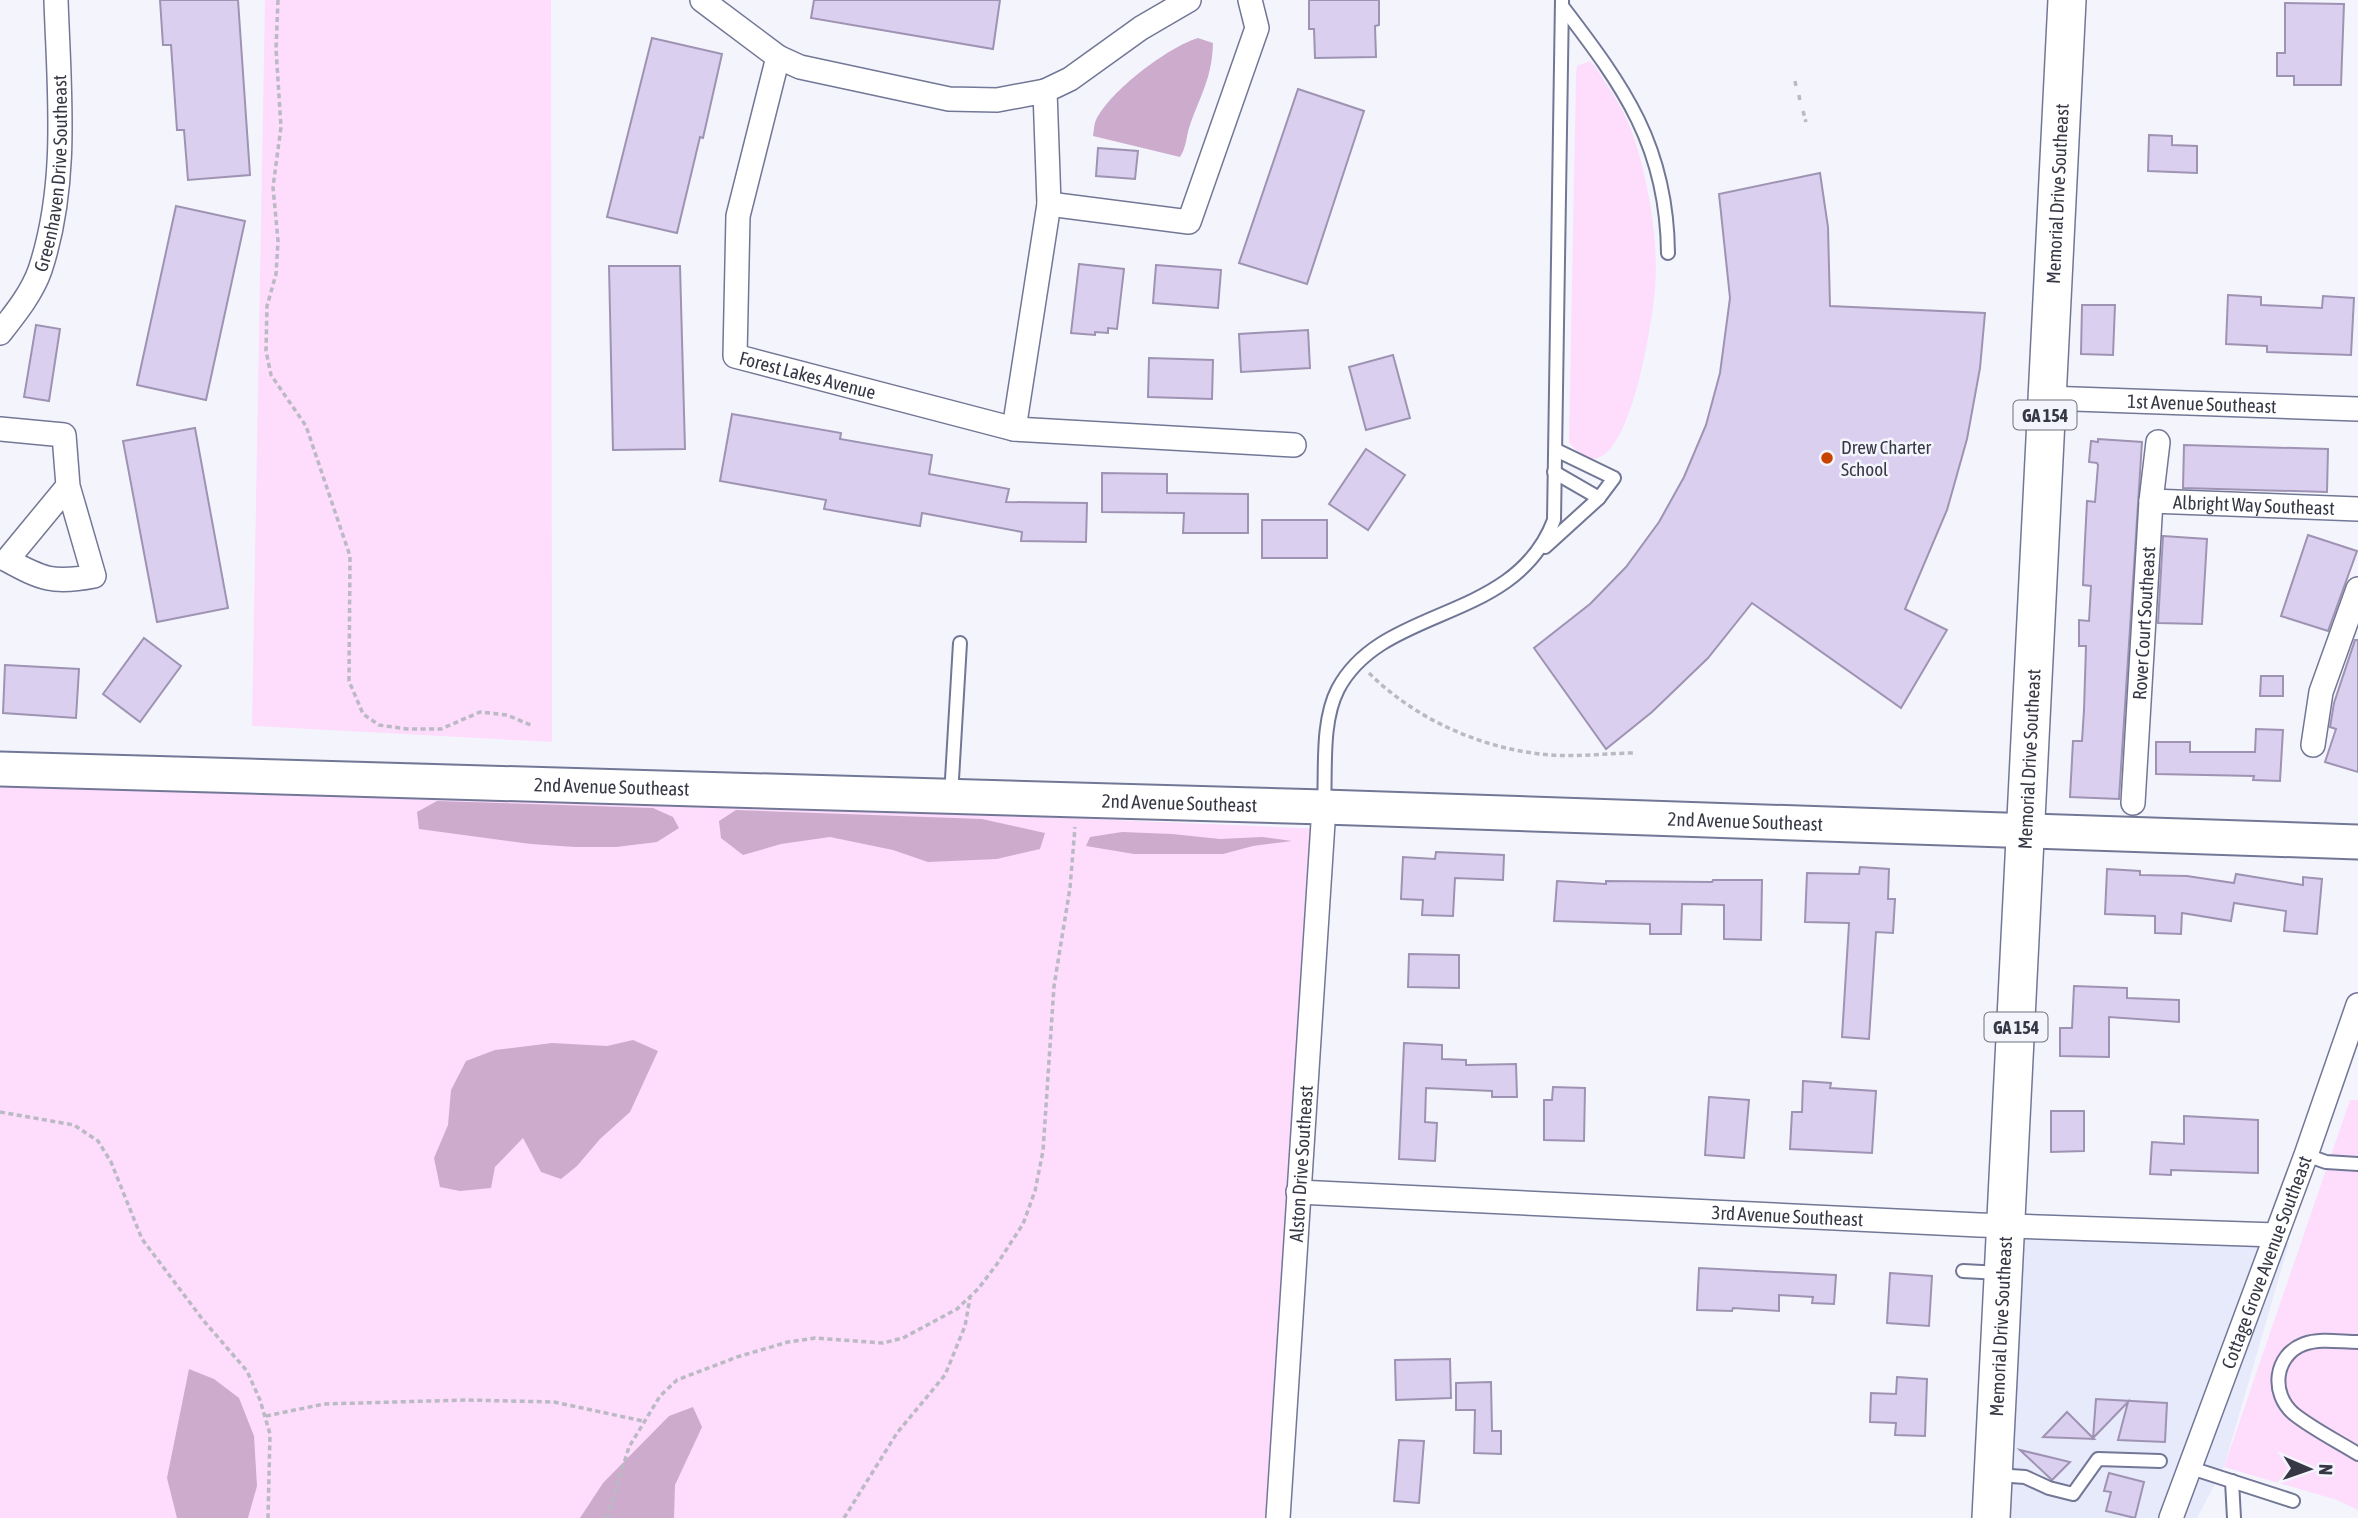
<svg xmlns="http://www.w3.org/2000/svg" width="2358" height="1518" viewBox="0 0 2358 1518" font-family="'Asap Condensed',sans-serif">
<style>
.built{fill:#e7eafb}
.green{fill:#fddcfc}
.forest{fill:#cdabcd}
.building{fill:#dbcff0;stroke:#9f93b3;stroke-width:2}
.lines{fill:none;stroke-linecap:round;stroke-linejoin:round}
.lane-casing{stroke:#727796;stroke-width:16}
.street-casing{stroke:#727796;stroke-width:26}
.secondary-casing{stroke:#727796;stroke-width:37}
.primary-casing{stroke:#727796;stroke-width:40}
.path{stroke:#b9bac3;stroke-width:3.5;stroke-dasharray:5 3.5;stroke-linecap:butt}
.lane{stroke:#fff;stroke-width:12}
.street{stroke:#fff;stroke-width:23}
.secondary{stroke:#fff;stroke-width:33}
.primary{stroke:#fff;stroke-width:37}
.poi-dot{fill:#c84200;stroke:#f4f5fc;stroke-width:2.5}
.labels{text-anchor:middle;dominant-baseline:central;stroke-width:5;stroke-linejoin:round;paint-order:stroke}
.shield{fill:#f4f5fc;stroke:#6f717c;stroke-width:2}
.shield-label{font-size:18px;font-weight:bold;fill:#363845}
.street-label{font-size:19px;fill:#363845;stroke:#f4f5fc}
.poi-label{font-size:19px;fill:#363845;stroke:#f4f5fc;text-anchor:start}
</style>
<rect width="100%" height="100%" fill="#f4f5fc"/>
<polygon class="built" points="2018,1231 2289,1243 2224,1467 2197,1518 2003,1518"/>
<g class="green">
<polygon points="265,0 551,0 552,742 252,726"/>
<path d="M1590 61 1595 66C1604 81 1615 96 1623 112 1637 138 1646 179 1651 209 1655 234 1657 263 1655 289 1653 318 1624 517 1569 442L1576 77 1577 66Z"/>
<polygon points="0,772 1323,829 1269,1518 0,1518"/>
<polygon points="2350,1100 2358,1100 2358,1510 2337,1500 2224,1467"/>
</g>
<g class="forest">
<path d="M1198 38 1213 43C1212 78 1201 94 1190 125 1186 136 1187 146 1180 157L1093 136C1094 130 1094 124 1096 120 1110 91 1168 47 1198 38Z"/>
<polygon points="437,801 653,808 673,817 679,828 657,842 616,847 575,847 531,844 419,829 417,812"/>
<polygon points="736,810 982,819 1045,833 1040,849 997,859 928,862 893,850 830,837 781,844 743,855 721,838 719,821"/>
<polygon points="1122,832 1172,834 1220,839 1262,837 1292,841 1253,846 1223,854 1134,854 1086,846 1090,837"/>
<polygon points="633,1040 658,1051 630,1112 600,1139 577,1166 561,1179 541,1172 523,1138 495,1167 491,1188 460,1191 440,1187 434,1158 448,1125 451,1090 466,1061 495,1050 552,1043 607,1046"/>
<polygon points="189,1369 214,1379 239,1398 254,1436 257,1486 248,1518 177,1518 167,1478"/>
<polygon points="693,1407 702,1427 675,1485 674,1518 580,1518 603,1483 669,1416"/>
</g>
<g class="building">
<polygon points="160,0 238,0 250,175 188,180 184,130 177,130 171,45 163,45"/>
<polygon points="814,0 1000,0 993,49 811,18"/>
<polygon points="1309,0 1379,0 1379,25 1375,26 1376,57 1315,58 1314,29 1309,29"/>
<polygon points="2285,3 2344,4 2341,85 2294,85 2294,76 2277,76 2277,53 2285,53"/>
<polygon points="652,38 722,54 703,138 700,137 677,233 607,217"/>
<polygon points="1298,89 1364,111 1307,284 1239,263"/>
<polygon points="2149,135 2172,136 2172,145 2197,146 2197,173 2148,171"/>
<polygon points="1098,148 1138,151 1135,179 1096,176"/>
<polygon points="1820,173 1828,227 1830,306 1985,313 1980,368 1967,439 1947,510 1905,609 1947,630 1901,708 1752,603 1708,658 1652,712 1606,749 1534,648 1590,604 1626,567 1659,522 1684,477 1706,425 1720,373 1730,298 1719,194"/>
<polygon points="176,206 245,221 206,400 137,385"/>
<polygon points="1079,264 1124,269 1117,329 1108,328 1108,333 1095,332 1095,335 1071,333"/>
<polygon points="1156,265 1221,270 1218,308 1153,303"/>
<polygon points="609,266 680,266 685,449 613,450"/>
<polygon points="2228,295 2261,297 2261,305 2322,308 2323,296 2354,298 2351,355 2267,352 2267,346 2226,344"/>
<polygon points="2082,305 2115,305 2113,355 2081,354"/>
<polygon points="36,325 60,329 49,401 24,397"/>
<polygon points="1308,330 1310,368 1241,372 1239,334"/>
<polygon points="1393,355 1410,418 1366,430 1349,367"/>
<polygon points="1149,358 1213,360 1212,399 1148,397"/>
<polygon points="732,414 841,433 840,439 932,455 929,474 1009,489 1006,502 1087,503 1086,542 1021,541 1022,532 922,513 920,526 824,509 826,500 720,481"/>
<polygon points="195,428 228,608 157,622 123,441"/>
<polygon points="2098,439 2142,442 2119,799 2070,797 2073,741 2082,741 2084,710 2086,646 2079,646 2079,620 2089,621 2091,586 2083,585 2084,560 2087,501 2095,502 2098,465 2097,463 2089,462 2091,441 2098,442"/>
<polygon points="2184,445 2328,449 2327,492 2183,488"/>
<polygon points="1366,449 1405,475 1368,530 1329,504"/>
<polygon points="1102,473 1167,474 1167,493 1248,494 1248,533 1183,533 1184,513 1102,512"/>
<rect x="1262" y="520" width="65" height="38"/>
<polygon points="2308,535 2357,551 2328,631 2281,616"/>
<polygon points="2163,536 2207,539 2202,624 2158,623"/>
<polygon points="144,638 181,666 140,722 103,694"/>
<polygon points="2355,640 2358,640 2358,772 2325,762 2336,729 2330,727 2334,703"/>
<polygon points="5,665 79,669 76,718 3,713"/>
<polygon points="2261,676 2283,676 2283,696 2260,696"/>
<polygon points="2256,729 2283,730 2280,781 2253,780 2254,776 2156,774 2156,742 2190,742 2190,752 2255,752"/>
<polygon points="1436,852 1504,855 1503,880 1455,878 1453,916 1422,915 1423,900 1401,899 1403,857 1435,859"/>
<polygon points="1860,867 1889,869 1888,899 1895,899 1893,933 1876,932 1869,1039 1842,1037 1849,923 1805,922 1807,873 1859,874"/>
<polygon points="2107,869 2140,871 2140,875 2187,876 2234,883 2236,874 2303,885 2303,877 2322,879 2317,934 2284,931 2286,911 2234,903 2231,921 2182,913 2181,934 2155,933 2155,916 2105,914"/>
<polygon points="1713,880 1762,880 1761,940 1724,939 1724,905 1682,904 1681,934 1650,934 1650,924 1554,921 1557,881 1606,884 1606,881 1712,882"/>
<polygon points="1409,954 1459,955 1459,988 1408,987"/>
<polygon points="2074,986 2127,988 2127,998 2179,1000 2179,1022 2109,1017 2109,1057 2060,1056 2060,1028 2072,1028"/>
<polygon points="1404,1043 1442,1045 1442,1059 1466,1060 1466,1065 1516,1064 1517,1097 1492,1097 1492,1091 1426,1088 1425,1122 1437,1123 1435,1161 1399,1159"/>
<polygon points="1803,1081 1831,1083 1830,1088 1876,1091 1872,1153 1790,1149 1792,1112 1802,1112"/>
<polygon points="1553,1087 1585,1088 1584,1141 1544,1140 1544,1100 1552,1100"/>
<polygon points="1709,1097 1749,1100 1744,1158 1705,1155"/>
<polygon points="2051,1111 2084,1111 2084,1151 2051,1152"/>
<polygon points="2184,1116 2258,1120 2258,1173 2171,1170 2171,1175 2150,1174 2152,1142 2184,1144"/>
<polygon points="1699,1268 1836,1275 1834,1304 1812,1303 1813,1297 1779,1295 1779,1311 1733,1308 1732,1311 1697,1310"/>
<polygon points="1890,1273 1932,1276 1929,1326 1887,1323"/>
<polygon points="1450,1359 1451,1398 1396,1400 1395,1360"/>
<polygon points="1897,1377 1927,1379 1925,1436 1895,1435 1896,1423 1870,1422 1871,1393 1896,1394"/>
<polygon points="1491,1382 1492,1431 1501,1431 1501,1454 1474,1453 1475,1410 1456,1410 1456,1383"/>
<polygon points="2096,1399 2167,1403 2165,1442 2118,1440 2128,1402 2093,1438"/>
<polygon points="2067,1412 2094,1439 2043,1437"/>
<polygon points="1399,1440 1424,1441 1419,1503 1394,1501"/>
<polygon points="2020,1450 2070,1462 2052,1480"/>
<polygon points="2109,1473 2144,1482 2135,1518 2106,1511 2111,1492 2104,1491"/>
</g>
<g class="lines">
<g class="lane-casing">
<g id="lane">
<path d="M1562 6C1624 87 1667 146 1668 253"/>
<polyline points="1554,472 1599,498"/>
<polyline points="1545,547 1599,498 1614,478 1556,450"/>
<polyline points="951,796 960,643"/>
<path d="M1324 805C1326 769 1321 722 1338 689 1383 604 1515 624 1554 520L1562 0"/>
<polyline points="2306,1155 2326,1162 2358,1164"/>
<polyline points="1963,1271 2001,1273"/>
<path d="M2358 1342C2341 1342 2320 1338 2304 1344 2274 1355 2270 1394 2294 1414 2313 1429 2337 1441 2358 1454"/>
<polyline points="2191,1468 2293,1501"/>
<polyline points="1997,1475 2025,1477 2049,1488 2073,1494 2098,1459 2160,1461"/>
<polyline points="2232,1481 2234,1518"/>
</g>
</g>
<g class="street-casing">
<g id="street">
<path id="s1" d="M702 0 778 57 738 216 735 356 1014 429 1294 445"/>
<polyline points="778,57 800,67 949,99 997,100 1045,91 1049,204 1014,429"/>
<polyline points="1045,91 1070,79 1141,28 1189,0"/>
<polyline points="1049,204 1189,222 1257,28 1250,0"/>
<path id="s2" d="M0 333C15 314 32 293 40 270 69 183 59 90 56 0"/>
<path id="s3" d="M2046 398 2358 409"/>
<path d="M0 429 64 435 68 486 94 576C53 584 42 579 7 560L68 486"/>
<path id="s4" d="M2151 501 2358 509"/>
<polyline points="2313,745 2321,692 2358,589"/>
<path id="s5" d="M2133 803 2151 501 2158 442"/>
<path id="s6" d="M1298 1192 1979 1225 2276 1235"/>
<path id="s7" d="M1278 1518 1324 807"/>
<path id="s8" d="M2171 1518 2306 1155 2358 1005"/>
</g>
</g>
<g class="secondary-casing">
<g id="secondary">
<path id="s9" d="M0 769 1324 807 2358 842"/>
</g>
</g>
<g class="primary-casing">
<g id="primary">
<path id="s10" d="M1991 1518 2067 0"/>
</g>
</g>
<g class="path">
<polyline points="278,0 276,49 281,127 273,187 278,241 276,274 267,306 266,351 271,375 306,426 350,556 349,681 363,714 379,725 407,729 441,729 480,712 507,715 533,726"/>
<polyline points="1795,81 1796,86"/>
<polyline points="1799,95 1800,102"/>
<polyline points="1803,111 1806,122"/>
<path d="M1369 673C1416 720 1484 750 1551 755 1579 757 1608 753 1636 753"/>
<polyline points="0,1112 74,1125 98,1141 111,1162 142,1239 203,1320 247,1371 260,1400 270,1434 268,1518"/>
<polyline points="266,1416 324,1404 466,1400 554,1402 643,1421"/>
<polyline points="607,1518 629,1447 660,1396 677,1380 737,1357 788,1342 815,1338 883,1343 903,1338 957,1309 978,1289 997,1264 1023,1224 1035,1191 1043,1151 1054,986 1070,888 1075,827"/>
<polyline points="844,1518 897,1433 945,1375 965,1326 970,1298"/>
</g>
<use href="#lane" class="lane"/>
<use href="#street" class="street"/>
<use href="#secondary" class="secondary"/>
<use href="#primary" class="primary"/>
</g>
<circle class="poi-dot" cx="1827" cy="458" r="7"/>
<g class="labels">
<g class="shield">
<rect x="2013.5" y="400.5" width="63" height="29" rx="5"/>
<rect x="1984.5" y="1012.5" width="63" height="29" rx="5"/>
</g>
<g class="shield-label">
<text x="2045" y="415">GA 154</text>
<text x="2016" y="1027">GA 154</text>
</g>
<g class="street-label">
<text stroke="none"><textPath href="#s2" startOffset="173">Greenhaven Drive Southeast</textPath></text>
<text stroke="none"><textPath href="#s10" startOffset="1326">Memorial Drive Southeast</textPath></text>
<text stroke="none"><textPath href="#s1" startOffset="474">Forest Lakes Avenue</textPath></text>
<text stroke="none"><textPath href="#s3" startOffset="156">1st Avenue Southeast</textPath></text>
<text stroke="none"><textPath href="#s4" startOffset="103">Albright Way Southeast</textPath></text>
<text stroke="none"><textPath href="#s5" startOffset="180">Rover Court Southeast</textPath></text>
<text stroke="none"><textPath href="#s10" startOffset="760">Memorial Drive Southeast</textPath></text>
<text stroke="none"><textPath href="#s9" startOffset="612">2nd Avenue Southeast</textPath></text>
<text stroke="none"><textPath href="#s9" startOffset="1180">2nd Avenue Southeast</textPath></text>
<text stroke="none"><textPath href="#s9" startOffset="1746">2nd Avenue Southeast</textPath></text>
<text stroke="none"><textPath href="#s7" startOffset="355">Alston Drive Southeast</textPath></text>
<text stroke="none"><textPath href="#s6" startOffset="490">3rd Avenue Southeast</textPath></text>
<text stroke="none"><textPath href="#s8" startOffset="273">Cottage Grove Avenue Southeast</textPath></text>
<text stroke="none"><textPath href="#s10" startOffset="192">Memorial Drive Southeast</textPath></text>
</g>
<g class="poi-label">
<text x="1841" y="447">Drew Charter<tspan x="1841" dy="22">School</tspan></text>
</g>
</g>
<g transform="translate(2309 1469) rotate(92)" stroke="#f4f5fc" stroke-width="5" paint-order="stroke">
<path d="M0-5L12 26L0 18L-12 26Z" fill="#363845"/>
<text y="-10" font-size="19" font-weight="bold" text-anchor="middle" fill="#363845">N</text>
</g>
</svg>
